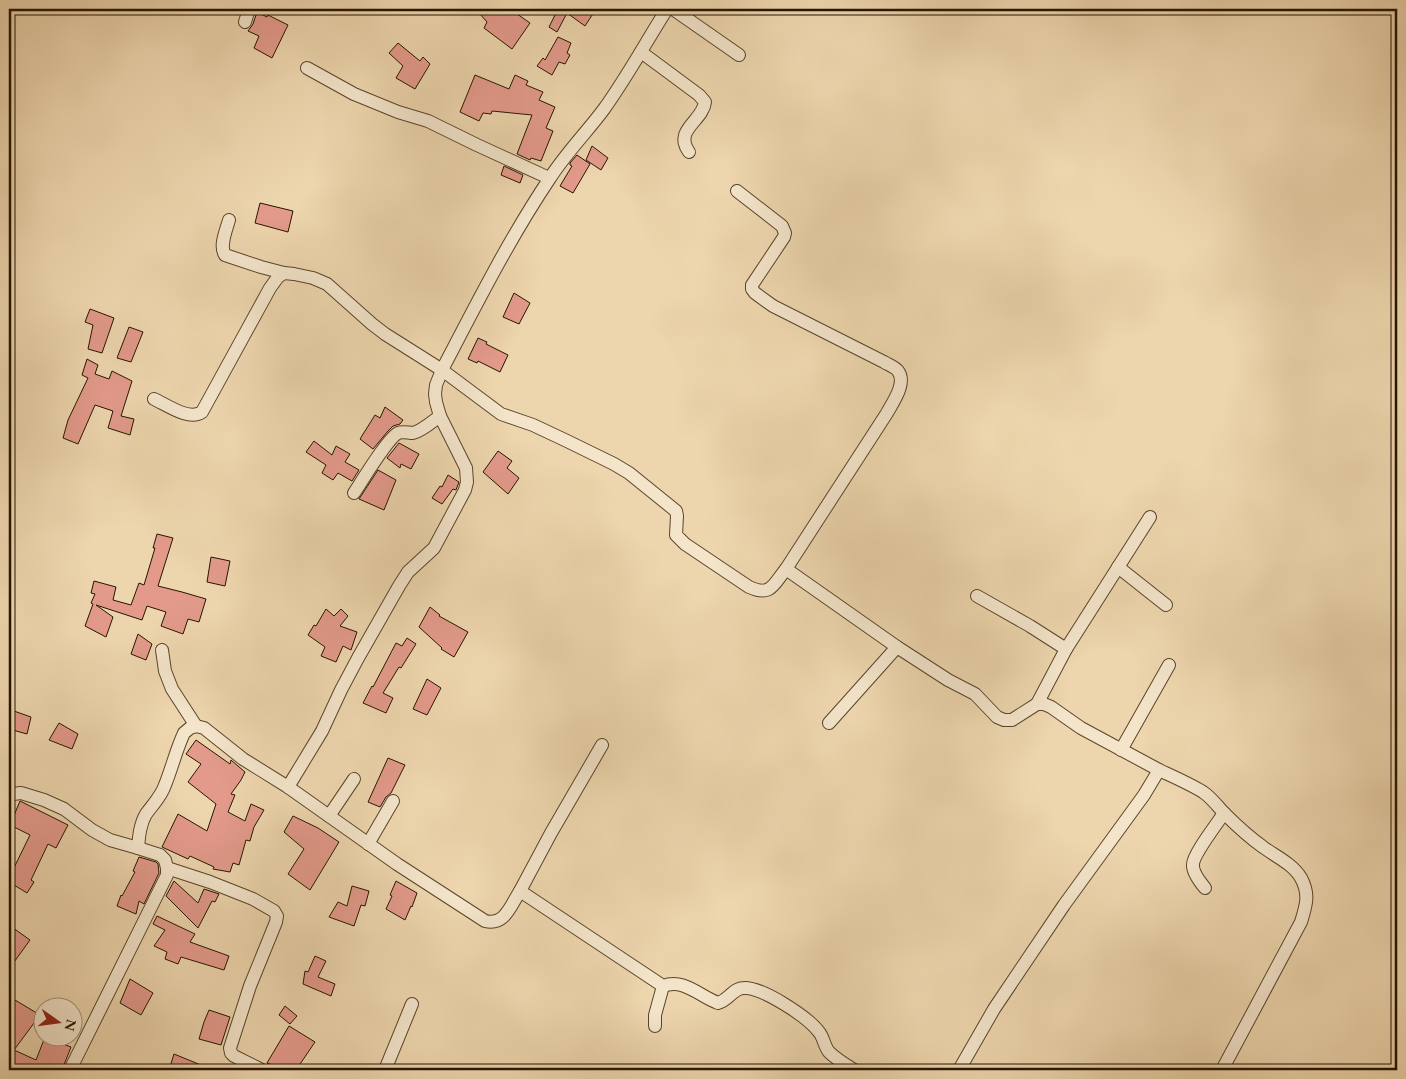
<svg xmlns="http://www.w3.org/2000/svg" width="1406" height="1079" viewBox="0 0 1406 1079" font-family="'EB Garamond',serif">
<style>
.building{fill:#e39a8b;stroke:#261500}
.lines{fill:none;stroke-linecap:round;stroke-linejoin:round}
.minor-casing{stroke:#58452b;stroke-width:14}
.minor{stroke:#f3e4ca;stroke-width:12}
</style>
<rect width="100%" height="100%" fill="#edd5ad"/>
<filter id="stains"><feTurbulence type="fractalNoise" baseFrequency=".004" numOctaves="4"/><feColorMatrix values="0 0 0 0 .2 0 0 0 0 .09 0 0 0 0 .02 0 0 0 .5 -.17"/></filter>
<radialGradient id="worn" r=".72"><stop offset=".6" stop-color="#630" stop-opacity="0"/><stop offset="1" stop-color="#630" stop-opacity=".3"/></radialGradient>
<g class="building">
<polygon points="483,9 510,9 530,23 512,49 484,28 487,22 480,14"/>
<polygon points="558,9 596,9 585,26 567,13 557,32 549,27"/>
<polygon points="257,12 267,17 268,15 288,25 272,58 254,48 259,36 248,31 253,24"/>
<polygon points="558,37 571,43 567,53 570,55 565,64 559,62 552,75 537,66 543,58 545,60"/>
<polygon points="398,43 420,61 423,57 430,64 415,89 396,78 403,66 389,53"/>
<polygon points="475,75 509,89 515,75 528,81 526,85 543,92 539,100 555,107 546,128 553,131 541,161 531,158 530,160 517,154 532,115 492,111 491,114 483,113 479,121 460,112"/>
<polygon points="592,146 608,158 601,170 586,160"/>
<polygon points="577,155 590,164 573,193 560,186 572,166 570,165 570,163"/>
<polygon points="504,166 523,175 520,183 501,175"/>
<polygon points="260,203 293,211 288,232 255,223"/>
<polygon points="514,293 530,303 519,324 503,317"/>
<polygon points="90,309 114,318 102,353 88,349 93,325 85,322"/>
<polygon points="129,327 143,332 131,362 117,358"/>
<polygon points="478,338 487,342 486,344 508,355 500,372 478,361 477,363 468,359"/>
<polygon points="87,359 98,365 95,374 109,379 112,371 132,381 121,416 134,419 130,435 108,428 113,411 95,405 78,444 63,438 68,420 88,378 82,375"/>
<polygon points="385,407 403,420 400,424 393,426 388,431 373,449 360,439 375,415 380,418"/>
<polygon points="314,441 332,455 336,446 350,454 345,462 359,470 352,481 338,473 333,480 322,473 326,465 306,452"/>
<polygon points="399,443 419,454 411,469 401,464 400,468 387,458"/>
<polygon points="498,451 512,461 507,468 519,478 508,494 483,472"/>
<polygon points="378,470 396,480 384,510 359,499"/>
<polygon points="448,475 459,482 456,490 453,489 442,504 432,498 440,486 442,487"/>
<polygon points="157,534 173,538 158,586 182,592 206,599 199,622 188,619 183,634 161,626 166,612 147,606 142,620 96,605 113,617 106,637 85,626 93,604 91,603 95,594 91,593 94,581 116,587 113,600 131,605 139,583 144,585 155,548 153,548"/>
<polygon points="211,557 230,561 225,586 207,582"/>
<polygon points="430,607 440,615 439,616 468,632 454,657 441,649 442,648 419,627"/>
<polygon points="326,609 334,616 341,609 348,616 340,626 357,632 351,650 343,646 336,662 321,656 325,647 308,635 314,625 316,626"/>
<polygon points="138,634 152,644 146,660 131,654"/>
<polygon points="407,638 416,644 401,668 399,667 383,693 393,698 386,713 363,703 372,686 373,687 396,643 402,646"/>
<polygon points="427,679 441,688 427,715 413,709"/>
<polygon points="11,710 31,717 27,734 9,729 9,719"/>
<polygon points="59,723 78,734 72,749 49,740"/>
<polygon points="196,740 230,764 231,760 245,772 241,780 231,794 235,795 228,812 245,821 251,804 264,810 254,827 250,841 246,840 239,865 233,863 230,872 213,869 214,867 190,856 188,859 162,847 178,814 207,831 216,804 188,782 201,764 186,754"/>
<polygon points="388,758 405,765 391,793 386,797 380,807 368,802"/>
<polygon points="20,801 68,825 56,848 48,844 31,880 34,882 27,893 9,882 9,878 30,835 10,825"/>
<polygon points="293,816 318,828 339,842 310,890 288,874 304,849 284,832"/>
<polygon points="139,857 156,862 158,864 159,873 144,904 139,901 136,914 117,906 121,895 122,896 135,872 133,871"/>
<polygon points="174,881 198,903 204,889 219,894 215,902 212,901 198,928 166,896"/>
<polygon points="396,881 417,893 412,907 411,906 405,920 386,909 392,896 390,895"/>
<polygon points="352,886 369,891 365,906 361,905 354,926 329,917 338,902 347,906"/>
<polygon points="157,916 195,934 190,942 229,956 224,970 181,957 178,964 165,959 167,952 154,946 165,930 153,924"/>
<polygon points="9,925 30,940 9,969"/>
<polygon points="315,956 326,961 318,977 335,984 331,996 303,984 305,971 308,972"/>
<polygon points="130,979 153,993 141,1015 120,1003"/>
<polygon points="15,1000 40,1015 14,1050 36,1060 45,1037 71,1047 62,1070 9,1070 9,1047 13,1034 9,1031 9,1009"/>
<polygon points="285,1006 297,1016 290,1024 279,1015"/>
<polygon points="209,1010 230,1017 221,1045 199,1039 204,1022"/>
<polygon points="289,1026 315,1042 296,1070 284,1070 267,1063"/>
<polygon points="174,1054 213,1070 169,1070"/>
</g>
<g class="lines">
<g class="minor-casing">
<g id="minor">
<polyline points="673,9 739,55"/>
<polyline points="245,22 249,9"/>
<path d="M641 52 699 95 705 102C703 121 673 130 689 152"/>
<polyline points="307,68 354,94 398,112 428,121 477,145 549,178"/>
<path d="M229 220C226 231 219 246 225 255L261 267 284 273"/>
<path d="M154 399C167 405 189 421 202 412L270 288 278 277 284 273 294 274 313 278 327 284 372 324 385 334 442 370 501 414 533 425 567 441 614 464 629 473 676 511 677 516 676 535 685 544 749 587C771 597 773 585 786 569L887 413C893 402 907 383 898 371 895 367 889 365 884 362L773 306 755 293 752 289V285L784 237 785 233 782 226 737 191"/>
<path d="M354 493C362 481 388 438 398 433 403 431 408 433 413 433 422 431 433 421 440 416"/>
<polyline points="1118,567 1166,605"/>
<polyline points="786,569 897,647 948,680 975,694 997,717 1004,720 1012,720 1037,704 1044,704 1051,707 1081,728 1159,770 1144,795 1064,905 994,1009 959,1070"/>
<polyline points="977,596 1030,626 1066,649"/>
<polyline points="162,650 165,671 172,689 196,726"/>
<polyline points="1037,704 1066,649 1150,517"/>
<polyline points="829,723 897,647"/>
<polyline points="1121,750 1169,665"/>
<path d="M1159 770C1174 777 1190 784 1203 792 1212 798 1218 807 1225 814 1237 826 1249 837 1263 847 1275 856 1293 864 1301 878 1310 894 1306 906 1301 922L1222 1070"/>
<path d="M288 787 322 731 341 690 358 658 399 586 408 572 434 548 465 490 467 482 466 468 440 416 436 402 435 394 436 385 442 370C476 305 509 239 550 178 566 153 587 132 604 109 627 77 646 42 667 9"/>
<polyline points="9,797 13,794 21,793 44,800 64,809 92,830 110,840 138,848 160,855 165,860 167,868 167,875 70,1070"/>
<polyline points="329,816 354,779"/>
<polyline points="368,844 393,801"/>
<path d="M138 848C139 836 140 824 146 814 153 804 161 797 165 785 172 768 176 750 184 733L190 728 196 726 204 728 243 759 288 787 397 864 485 921C505 926 511 905 520 891L663 986C684 978 699 996 718 1003 729 1000 733 988 744 988 762 987 808 1017 819 1032 824 1038 824 1046 829 1052 836 1059 846 1065 854 1070"/>
<polyline points="167,868 210,882 253,899 274,911 277,916 276,922 250,986 230,1048 231,1053 234,1056 262,1070"/>
<path d="M1205 888C1200 882 1192 872 1193 864 1194 853 1217 824 1224 813"/>
<polyline points="520,891 551,833 602,745"/>
<polyline points="655,1026 655,1015 663,986"/>
<polyline points="385,1070 412,1004"/>
</g>
</g>
<use href="#minor" class="minor"/>
</g>
<rect width="1406" height="1079" fill="none" stroke="#edd5ad" stroke-width="30"/>
<rect x="10" y="10" width="1386" height="1059" fill="none" stroke="#261500" stroke-width="2.5"/>
<rect x="15" y="15" width="1376" height="1049" fill="none" stroke="#261500"/>
<g transform="translate(58 1022) rotate(104)"><circle r="24" fill="#f3e4ca" stroke="#a19179"/>
<path d="M0-4L9 19L0 12L-9 19Z" fill="#8f2418"/>
<text y="-8" font-size="14" font-weight="bold" text-anchor="middle" fill="#261500">N</text>
</g>
<rect width="100%" height="100%" filter="url(#stains)"/>
<rect width="100%" height="100%" fill="url(#worn)"/>
</svg>
